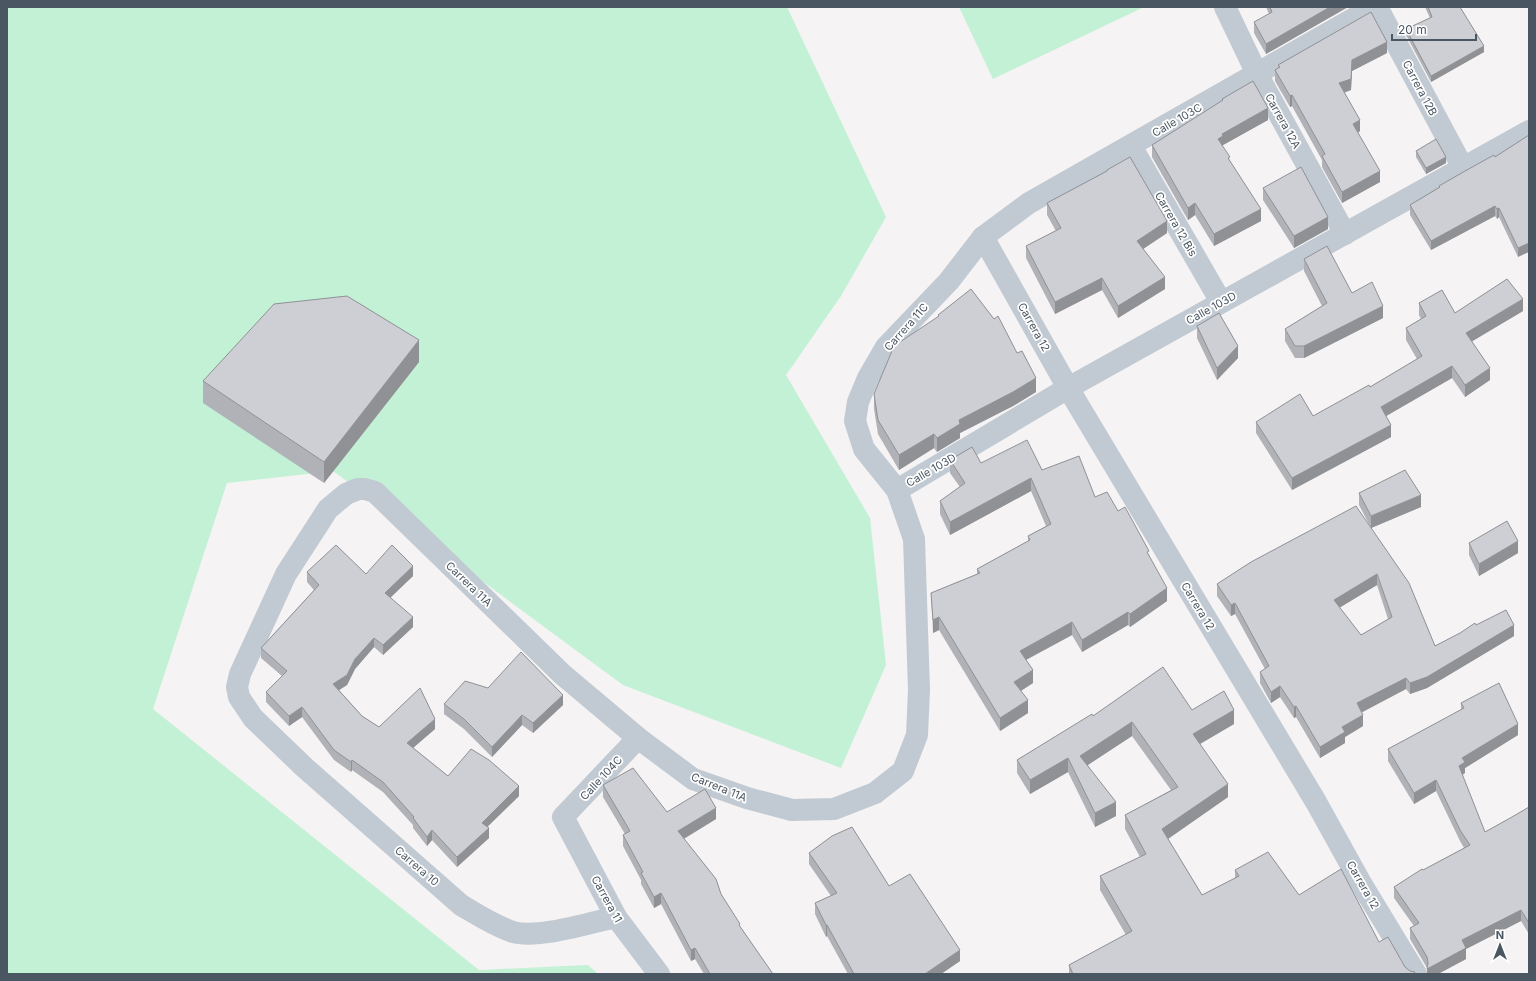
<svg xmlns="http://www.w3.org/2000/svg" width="1536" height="981" viewBox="0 0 1536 981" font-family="Inter,sans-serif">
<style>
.green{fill:#c3f1d5}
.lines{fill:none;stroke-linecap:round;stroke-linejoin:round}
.minor{stroke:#c1cad2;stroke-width:22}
.wall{fill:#b0b2b7;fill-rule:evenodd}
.shaded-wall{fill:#909195}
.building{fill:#cdcfd5;stroke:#909195;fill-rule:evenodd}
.labels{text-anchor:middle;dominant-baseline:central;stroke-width:3.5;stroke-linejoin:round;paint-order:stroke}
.street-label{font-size:11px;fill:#4a5661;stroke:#fff}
</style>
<rect width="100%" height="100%" fill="#f5f3f3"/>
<g class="green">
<polygon points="7,7 787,7 886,217 841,296 786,375 870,518 886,665 841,768 623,685 333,471 227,483 153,709 479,970 588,965 598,974 7,974"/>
<polygon points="959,7 1144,7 993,79"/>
</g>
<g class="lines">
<g class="minor">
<polyline points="1225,7 1257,74 1345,234"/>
<polyline points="1377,7 1463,168"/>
<polyline points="1131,146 1221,302"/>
<polyline points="983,237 1068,388 1316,802 1362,885 1416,974"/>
<polyline points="897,490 1068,388 1529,131"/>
<polyline points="638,738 563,817 616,917 659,974"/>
<path d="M616 917C589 923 538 939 513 932 495 926 478 915 461 905L304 767 253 718 239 697 237 687 240 674 286 574 328 509 346 494 358 489H365L375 492 562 674 638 738 693 779 747 798 792 810 834 809 875 793 903 771 917 735 919 690 914 539 897 490 864 449 855 421 858 402 868 378 886 347 949 281 983 237 1029 203 1374 7"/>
</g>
</g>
<g class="wall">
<polygon points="1266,7 1348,7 1266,54 1254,33 1254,22 1269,14"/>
<polygon points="1425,7 1460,7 1484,52 1431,82 1406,35 1406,29 1430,18"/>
<polygon points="1387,53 1352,71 1351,90 1344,93 1360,131 1358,133 1380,182 1342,203 1322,167 1322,160 1292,106 1290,107 1275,81 1275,70 1278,68 1278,65"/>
<polygon points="1222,99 1268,120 1223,145 1223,147 1230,161 1261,221 1214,246 1195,215 1188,220 1152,157 1152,145 1222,101"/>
<polygon points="1529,135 1518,257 1499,217 1497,219 1495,216 1431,250 1410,215 1410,205 1439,187 1439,186 1495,157"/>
<polygon points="1416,151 1446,163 1426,174 1416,157"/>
<polygon points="1107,170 1167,233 1143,249 1165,289 1118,318 1102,290 1055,314 1026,258 1026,246 1056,231 1047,215 1047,203 1107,171"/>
<polygon points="1263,188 1328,229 1294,248 1263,200"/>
<polygon points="1304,259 1352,293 1383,318 1304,358 1295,358 1285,341 1285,329 1322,306 1304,271"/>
<polygon points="1419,303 1455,313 1523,311 1472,341 1490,380 1465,397 1452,378 1386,416 1391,437 1292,490 1256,433 1256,422 1313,416 1370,387 1417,359 1406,340 1406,328 1421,319 1419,315"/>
<polygon points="938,315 1036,392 1013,406 960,433 960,438 937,452 934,448 899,470 878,434 874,409 874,394 938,317"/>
<polygon points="1197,326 1238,358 1217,380 1197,338"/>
<polygon points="419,362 324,483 203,403 203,381"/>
<polygon points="950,460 1042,470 1095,497 1118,511 1149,555 1167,601 1130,627 1128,625 1082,652 1072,635 1026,660 1033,683 1021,691 1028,713 1000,731 939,630 933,633 931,593 977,574 977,569 1028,541 1028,536 1046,526 1031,491 950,535 940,514 940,501 960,487 950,473"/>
<polygon points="1359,493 1421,507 1371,528 1359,505"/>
<path d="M1356 506 1435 646 1476 625 1514 636 1427 688 1410 694 1406 689 1361 712 1363 726 1345 737V743L1320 758 1296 717 1294 718 1280 697 1271 703 1260 683V672L1265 669 1235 614 1231 616 1217 596V584ZM1377 585 1388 619 1361 635 1339 608Z"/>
<polygon points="1469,543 1518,553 1479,576 1469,555"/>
<polygon points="307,572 413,576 390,597 413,627 383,655 374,647 355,669 347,685 339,690 362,716 379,727 435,729 413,748 448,776 519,796 487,827 489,838 457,867 432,840 427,846 413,828 413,825 383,792 352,770 351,772 334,760 302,717 289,726 266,702 266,692 282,676 261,658 261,648 314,590 307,582"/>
<polygon points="488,688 563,705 533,733 522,725 492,757 464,729 444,714 444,704"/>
<polygon points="1461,703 1518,735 1465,768 1465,773 1462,775 1485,832 1512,817 1529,807 1529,934 1521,921 1466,949 1466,959 1438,974 1427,974 1427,968 1410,939 1410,928 1414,926 1394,898 1394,887 1423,870 1464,848 1460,841 1436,791 1414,804 1388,761 1388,749 1461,710"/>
<polygon points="1192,710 1234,724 1200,744 1228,797 1168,839 1202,895 1235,878 1235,870 1299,895 1379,942 1410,971 1415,974 1069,974 1069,965 1126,935 1100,890 1100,876 1140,857 1125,829 1125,815 1171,790 1132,736 1088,765 1116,816 1095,827 1068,772 1030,794 1017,773 1017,760 1093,716"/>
<polygon points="603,785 667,812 716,819 684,839 721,894 740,927 773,974 704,974 695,959 691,961 661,904 654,908 641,884 641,880 623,846 623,835 625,834 603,797"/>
<polygon points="809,853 889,886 960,961 941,974 848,974 827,936 826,937 815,914 815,903 831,896 809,864"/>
</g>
<g class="shaded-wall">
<polygon points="1330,7 1348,7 1266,54 1266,44"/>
<polygon points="1387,42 1387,53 1352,71 1351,90 1339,94 1339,83 1352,60"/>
<polygon points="1484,46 1484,52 1431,82 1431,76"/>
<polygon points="1292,95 1292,106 1290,107 1290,96"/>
<polygon points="1268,108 1268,120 1223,145 1223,148 1218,139 1222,134"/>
<polygon points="1360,120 1360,131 1353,135 1353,124"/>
<polygon points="1446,157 1446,163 1426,174 1426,168"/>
<polygon points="1380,171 1380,182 1342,203 1342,192"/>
<polygon points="1195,203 1195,215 1188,220 1188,208"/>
<polygon points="1495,206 1495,216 1431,250 1431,241"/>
<polygon points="1499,208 1499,217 1497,219 1497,209"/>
<polygon points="1261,209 1261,221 1214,246 1214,234"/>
<polygon points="1328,217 1328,229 1294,248 1294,236"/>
<polygon points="1167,221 1167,233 1137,253 1137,241"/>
<polygon points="1529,243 1529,252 1518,257 1518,248"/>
<polygon points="1165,277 1165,289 1118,318 1118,306"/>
<polygon points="1102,278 1102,290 1055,314 1055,302"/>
<polygon points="1523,299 1523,311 1466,345 1466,333"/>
<polygon points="1383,306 1383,318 1304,358 1304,346"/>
<polygon points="419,340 419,362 324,483 324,462"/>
<polygon points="1238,346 1238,358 1217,380 1217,368"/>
<polygon points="1452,366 1452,378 1381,419 1381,407"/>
<polygon points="1490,368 1490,380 1465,397 1465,385"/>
<polygon points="1036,378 1036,392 1013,406 960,433 960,438 937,452 937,438 959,420"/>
<polygon points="1391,425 1391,437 1292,490 1292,478"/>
<polygon points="934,434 934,448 899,470 899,455"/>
<polygon points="1031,478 1031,491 950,535 950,522"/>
<polygon points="1421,495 1421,507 1371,528 1371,516"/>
<polygon points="1518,541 1518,553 1479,576 1479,564"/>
<polygon points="413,566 413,576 385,603 385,593"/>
<polygon points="1377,574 1377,585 1334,611 1334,600"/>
<polygon points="1167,588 1167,601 1130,627 1130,614"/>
<polygon points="1235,603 1235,614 1231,616 1231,605"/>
<polygon points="1128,612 1128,625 1082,652 1082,640"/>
<polygon points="413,617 413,627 383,655 383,645"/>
<polygon points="939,617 939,630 933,633 933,620"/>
<polygon points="1072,622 1072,635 1020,663 1020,651"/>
<polygon points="1514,625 1514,636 1427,688 1410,694 1410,683"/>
<polygon points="374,638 374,647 355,669 347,685 333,694 333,684 355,659"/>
<polygon points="1033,670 1033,683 1014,695 1014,682"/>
<polygon points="1406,678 1406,689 1357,715 1357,703"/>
<polygon points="1280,686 1280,697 1271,703 1271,692"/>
<polygon points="563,695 563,705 533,733 533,723"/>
<polygon points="1028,700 1028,713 1000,731 1000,718"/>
<polygon points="1296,706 1296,717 1294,718 1294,707"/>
<polygon points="302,707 302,717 289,726 289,716"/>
<polygon points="1234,710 1234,724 1193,748 1193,734"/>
<polygon points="522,715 522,725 492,757 492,747"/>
<polygon points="1363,715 1363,726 1345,737 1345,743 1320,758 1320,747 1342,727"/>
<polygon points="435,719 435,729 407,753 407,743"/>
<polygon points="1132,722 1132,736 1080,770 1080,756"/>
<polygon points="1518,724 1518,735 1465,768 1465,773 1459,777 1459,766 1462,758"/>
<polygon points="1068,758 1068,772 1030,794 1030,780"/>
<polygon points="352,760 352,770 351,772 351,762"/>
<polygon points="1436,780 1436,791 1414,804 1414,793"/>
<polygon points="1228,784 1228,797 1162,843 1162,829"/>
<polygon points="519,786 519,796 482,832 482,823"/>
<polygon points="1116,802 1116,816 1095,827 1095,813"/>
<polygon points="716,808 716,819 678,842 678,831"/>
<polygon points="489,828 489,838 457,867 457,857"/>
<polygon points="432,830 432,840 427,846 427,837"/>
<polygon points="661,893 661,904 654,908 654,897"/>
<polygon points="1521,910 1521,921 1466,949 1466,959 1438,974 1427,974 1427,969 1462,940"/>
<polygon points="826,925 827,925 827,936 826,937"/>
<polygon points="695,948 695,959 691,961 691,950"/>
<polygon points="960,950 960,961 941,974 925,974"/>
</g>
<g class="building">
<polygon points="1270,7 1330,7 1266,44 1254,22 1272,12"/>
<polygon points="1428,7 1460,7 1484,46 1431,76 1406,29 1432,17"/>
<polygon points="1371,12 1387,42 1352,60 1351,79 1339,83 1360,120 1353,124 1380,171 1342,192 1322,156 1325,154 1292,95 1290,96 1275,70 1280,67 1278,65"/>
<polygon points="1253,81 1268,108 1222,134 1223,136 1218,139 1230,157 1228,158 1261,209 1214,234 1195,203 1188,208 1152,145 1223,100 1222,99"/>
<polygon points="1529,135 1529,243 1518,248 1499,208 1497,209 1495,206 1431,241 1410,205 1440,187 1439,186 1465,171 1494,155 1495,157"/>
<polygon points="1436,139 1446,157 1426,168 1416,151"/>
<polygon points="1130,157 1167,221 1137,241 1165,277 1118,306 1102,278 1055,302 1026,246 1061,228 1047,203 1107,171 1107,170"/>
<polygon points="1301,167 1328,217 1294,236 1263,188"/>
<polygon points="1327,246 1352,293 1372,282 1383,306 1304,346 1295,346 1285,329 1327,303 1304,259"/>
<polygon points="1507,279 1523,299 1466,333 1490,368 1465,385 1452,366 1381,407 1391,425 1292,478 1256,422 1300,394 1313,416 1369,385 1370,387 1422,356 1406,328 1426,316 1419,303 1442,290 1455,313"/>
<polygon points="971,289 994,319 998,316 1017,353 1022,351 1036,378 1013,392 959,420 960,424 937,438 934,434 899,455 878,420 874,394 894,346 939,316 938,315"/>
<polygon points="347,296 419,340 324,462 203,381 274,304"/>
<polygon points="1219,313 1238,346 1217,368 1197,326"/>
<polygon points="1027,440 1042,470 1079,456 1095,497 1107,492 1118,511 1125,507 1149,551 1147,552 1167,588 1130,614 1128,612 1082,640 1072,622 1020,651 1033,670 1014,682 1028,700 1000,718 939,617 933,620 931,593 980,573 977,569 1030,540 1028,536 1051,524 1031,478 950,522 940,501 965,483 950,460 972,447 981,463"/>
<polygon points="1405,470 1421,495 1371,516 1359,493"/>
<path d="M1356 506 1409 583 1435 646 1460 633 1475 623 1476 625 1506 610 1514 625 1427 677 1410 683 1406 678 1357 703 1363 715 1342 727 1345 732 1320 747 1296 706 1294 707 1280 686 1271 692 1260 672 1269 666 1235 603 1231 605 1217 584 1251 562ZM1377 574 1392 617 1361 635 1334 600Z"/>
<polygon points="1507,521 1518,541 1479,564 1469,543"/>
<polygon points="336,545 366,574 392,545 413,566 385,593 413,617 383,645 374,638 355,659 347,675 333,684 362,716 379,727 420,688 435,719 407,743 448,776 471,749 489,760 519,786 482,823 489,828 457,857 432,830 427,837 413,818 414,817 383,782 352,760 351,762 334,750 302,707 289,716 266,692 287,671 261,648 319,585 307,572"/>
<polygon points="521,652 563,695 533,723 522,715 492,747 464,719 444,704 465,681 488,688"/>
<polygon points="1163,667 1192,710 1224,691 1234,710 1193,734 1228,784 1162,829 1202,895 1239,876 1235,870 1268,852 1299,895 1341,869 1379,942 1388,937 1405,967 1410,971 1415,972 1413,974 1073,974 1069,965 1132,931 1100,876 1146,854 1125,815 1178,787 1132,722 1080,756 1116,802 1095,813 1068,758 1030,780 1017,760 1092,714 1093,716"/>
<polygon points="1499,683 1518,724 1462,758 1465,762 1459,766 1485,832 1512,817 1529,807 1529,923 1521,910 1462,940 1466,948 1427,969 1428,963 1427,957 1410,928 1419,923 1394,887 1422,869 1423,870 1470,845 1460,830 1436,780 1414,793 1388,749 1464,708 1461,703"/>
<polygon points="633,768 667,812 705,789 716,808 678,831 716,879 721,894 740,924 739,925 773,974 710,974 695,948 691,950 661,893 654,897 641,873 643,872 623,835 630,831 603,785"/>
<polygon points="852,827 889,886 910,874 960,950 925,974 854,974 827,925 826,925 815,903 837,893 809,853 832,836"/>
</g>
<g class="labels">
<g class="street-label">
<text transform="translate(1420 88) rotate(62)">Carrera 12B</text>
<text transform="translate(1177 120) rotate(-30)">Calle 103C</text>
<text transform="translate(1283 121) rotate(61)">Carrera 12A</text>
<text transform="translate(1176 224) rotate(60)">Carrera 12 Bis</text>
<text transform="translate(1211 308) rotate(-29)">Calle 103D</text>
<text transform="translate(906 327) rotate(-48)">Carrera 11C</text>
<text transform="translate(1034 327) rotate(61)">Carrera 12</text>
<text transform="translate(931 470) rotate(-30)">Calle 103D</text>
<text transform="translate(469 584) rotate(44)">Carrera 11A</text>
<text transform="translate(1198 606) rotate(59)">Carrera 12</text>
<text transform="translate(601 778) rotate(-47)">Calle 104C</text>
<text transform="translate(719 787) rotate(22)">Carrera 11A</text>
<text transform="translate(417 866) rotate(41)">Carrera 10</text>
<text transform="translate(1363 885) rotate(60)">Carrera 12</text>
<text transform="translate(607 899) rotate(61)">Carrera 11</text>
</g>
</g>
<rect width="1536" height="981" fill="none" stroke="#4a5661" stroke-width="16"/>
<g transform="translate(1500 945)" stroke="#ffffff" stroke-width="3" paint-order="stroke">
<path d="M0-3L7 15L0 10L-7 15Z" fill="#4a5661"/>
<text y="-6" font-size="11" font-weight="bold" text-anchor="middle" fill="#4a5661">N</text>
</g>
<path d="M1392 34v6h84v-6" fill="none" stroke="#4a5661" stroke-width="2"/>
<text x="1398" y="34" font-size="12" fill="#4a5661" stroke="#ffffff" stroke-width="3" paint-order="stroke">20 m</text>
</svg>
